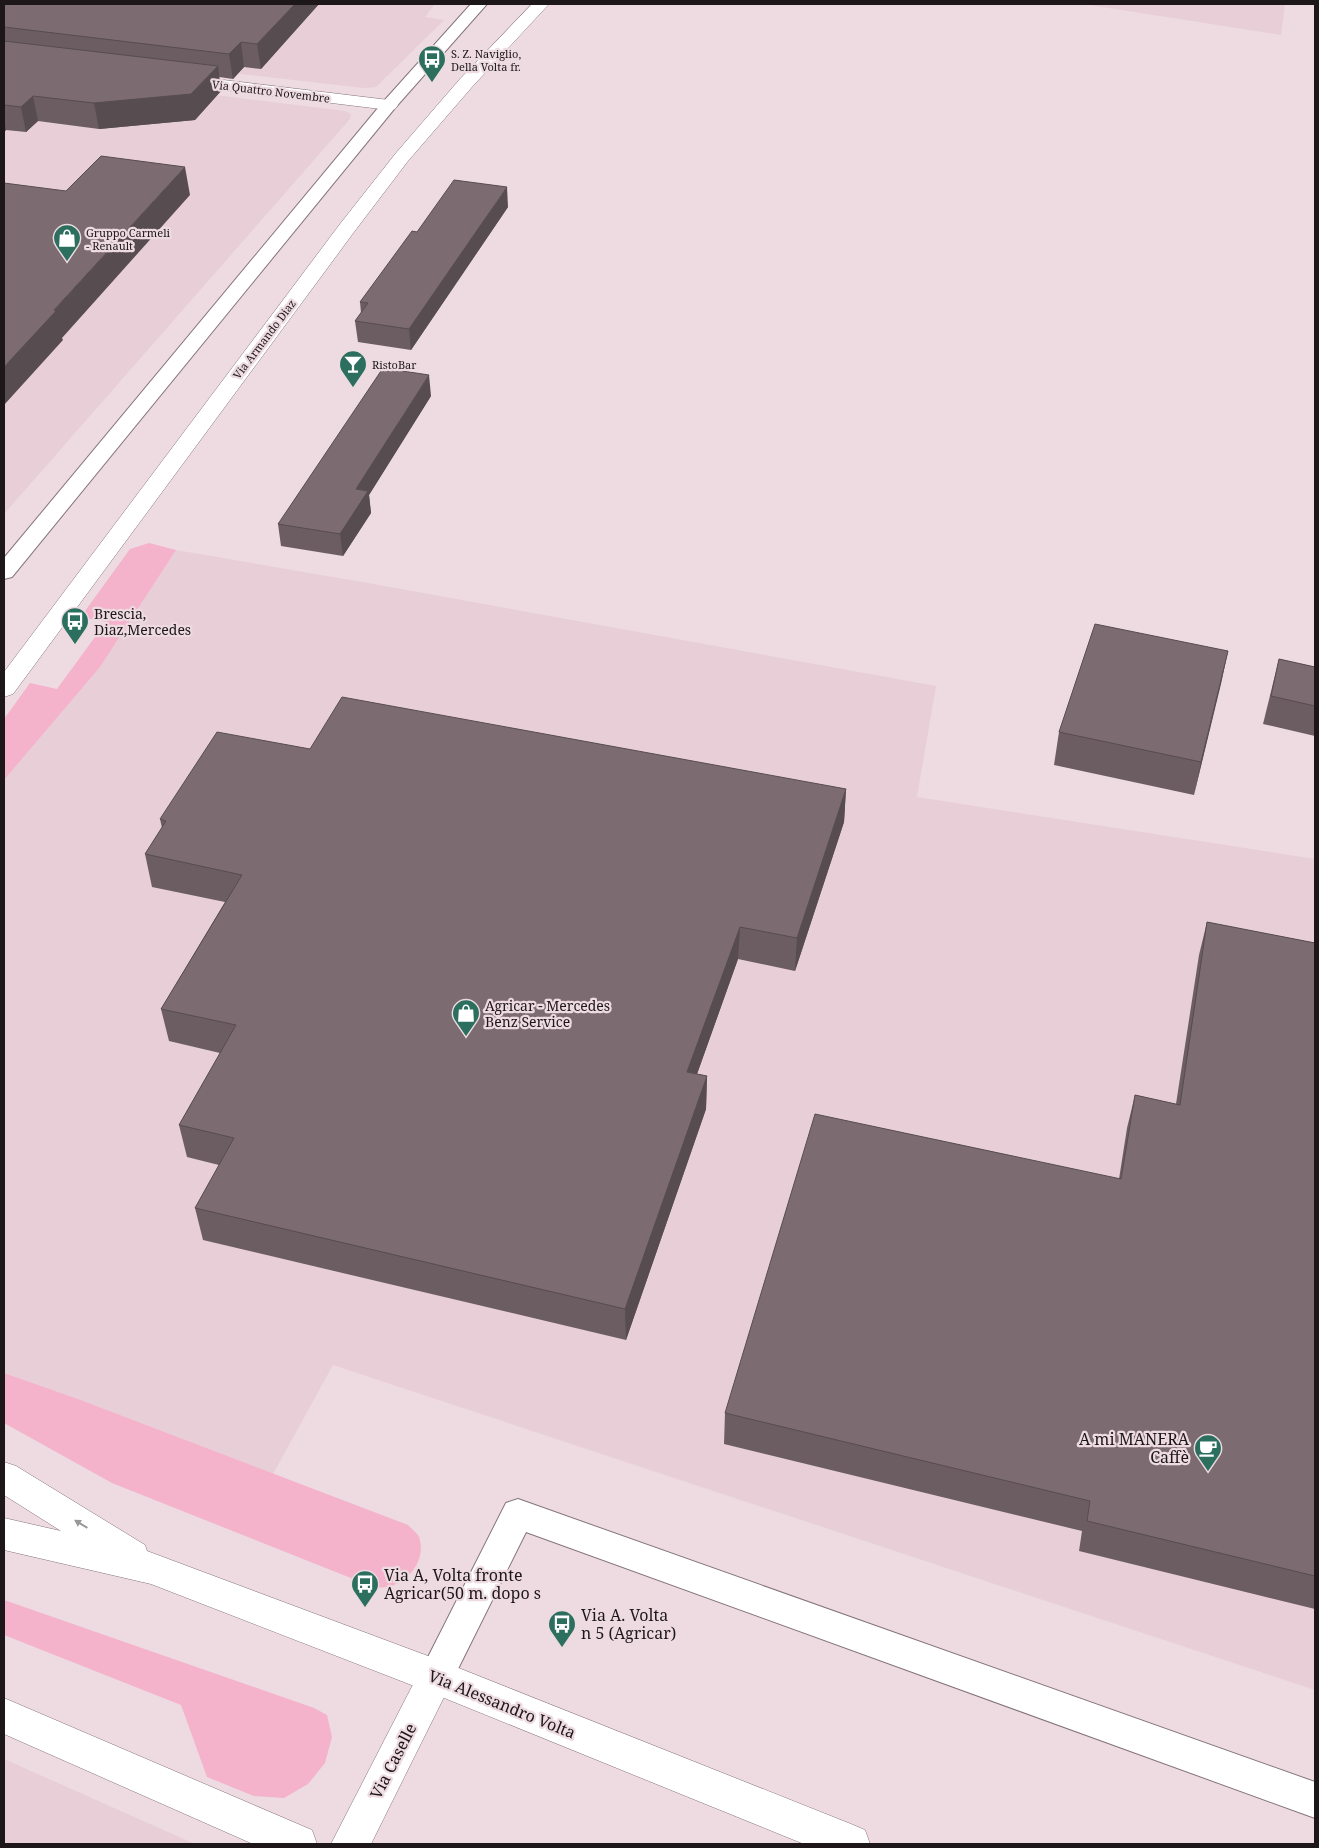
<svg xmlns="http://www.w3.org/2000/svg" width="1319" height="1848" viewBox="0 0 1319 1848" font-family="'Noto Serif',serif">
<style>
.built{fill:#e8ced7}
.green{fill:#f4b2cb}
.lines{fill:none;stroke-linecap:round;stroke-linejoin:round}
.service-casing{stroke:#85757a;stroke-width:2}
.minor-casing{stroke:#85757a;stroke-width:1}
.primary-casing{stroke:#85757a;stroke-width:1}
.service{fill:#fff;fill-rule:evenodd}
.minor{fill:#fff;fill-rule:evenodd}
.primary{fill:#fff;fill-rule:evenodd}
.wall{fill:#6b5d61}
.shaded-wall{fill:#574c4f}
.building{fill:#7c6c71;stroke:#574c4f}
.oneway{fill:#999798}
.labels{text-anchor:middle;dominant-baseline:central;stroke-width:4.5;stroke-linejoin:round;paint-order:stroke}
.far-poi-label{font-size:11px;fill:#1d1719;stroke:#eddbe1;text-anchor:start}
.far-street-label{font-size:11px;fill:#1d1719;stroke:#eddbe1}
.poi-label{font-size:14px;fill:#1d1719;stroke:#eddbe1;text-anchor:start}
.near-poi-label{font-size:16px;fill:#1d1719;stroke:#eddbe1;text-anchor:start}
.near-street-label{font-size:16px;fill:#1d1719;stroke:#eddbe1}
</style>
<rect width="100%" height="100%" fill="#eddbe1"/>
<g class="built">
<polygon points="4,4 435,4 425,17 444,20 376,87 364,88 4,47"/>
<polygon points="1083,4 1285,4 1281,35"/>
<polygon points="4,69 345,111 351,114 350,119 4,514"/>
<polygon points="176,550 368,583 936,686 917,797 1315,859 1315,1690 333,1365 273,1474 78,1399 4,1373 4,780 100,667"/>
<polygon points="4,1759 195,1844 4,1844"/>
</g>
<g class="green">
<polygon points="149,543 176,550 100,667 4,780 4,719 30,683 57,689 106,622 90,619 85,611 130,549"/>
<path d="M4 1373 78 1399 408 1525C411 1528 417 1533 419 1537 427 1560 408 1583 387 1587 382 1588 376 1587 371 1586L112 1483 4 1423Z"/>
<polygon points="4,1600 314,1708 327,1715 332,1737 325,1763 308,1784 284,1798 254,1796 207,1777 181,1705 4,1635"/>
</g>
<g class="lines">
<g class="service-casing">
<g id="service">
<polygon points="471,4 487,4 395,108 12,577 4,579 4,558 383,102"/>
<polygon points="518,1499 1315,1782 1315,1818 526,1532 448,1689 436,1694 424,1689 418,1677 424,1665 506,1503"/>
</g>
</g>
<g class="minor-casing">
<g id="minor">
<polygon points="182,75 389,100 395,101 398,105 395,109 389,110 176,84 174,80 176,76"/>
<polygon points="436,1659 449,1665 454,1677 371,1844 331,1844 423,1665"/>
<polygon points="4,1698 312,1830 317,1844 253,1844 4,1734"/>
</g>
</g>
<g class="primary-casing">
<g id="primary">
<polygon points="532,4 549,4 472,87 408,161 354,232 13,694 4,697 4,672 340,224 396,153 460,79"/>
<polygon points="4,1462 16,1466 145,1545 147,1551 436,1659 851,1824 865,1830 870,1844 804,1844 427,1691 151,1584 4,1550 4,1518 61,1531 4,1495"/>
</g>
</g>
<use href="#service" class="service"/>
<use href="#minor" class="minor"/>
<use href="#primary" class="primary"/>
</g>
<g class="wall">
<polygon points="4,4 319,4 261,69 244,67 233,79 219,77 221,91 195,120 99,129 38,121 26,132 6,130 4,132"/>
<polygon points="508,207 411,350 358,342 355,321 361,313 360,302 417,232"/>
<polygon points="431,396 369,495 371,513 343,556 281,546 278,524"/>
<polygon points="1228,651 1194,795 1054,765 1059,732"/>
<polygon points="1279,659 1315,667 1315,736 1263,724"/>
<polygon points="310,749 846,789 844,822 795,971 738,959 697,1074 707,1076 706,1109 626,1340 203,1240 195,1208 219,1165 187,1157 179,1125 220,1053 169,1041 161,1009 225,902 152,887 145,854 162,828 160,819"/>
<polygon points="1207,922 1315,943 1315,1609 1079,1551 1082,1531 724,1444 725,1413 1119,1179 1127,1128 1135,1095 1176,1104 1199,955"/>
</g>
<g class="shaded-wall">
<polygon points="295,4 319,4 261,69 257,44"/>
<polygon points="241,42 244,67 233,79 229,54"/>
<polygon points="218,66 221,91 195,120 99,129 94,103"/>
<polygon points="33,96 38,121 26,132 21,107"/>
<polygon points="4,120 6,130 4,132"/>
<polygon points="185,167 190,195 62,338 63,340 4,405 4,367 54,310"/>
<polygon points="507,187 508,207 411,350 409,329"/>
<polygon points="429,375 431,396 369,495 371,513 343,556 340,534 356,489"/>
<polygon points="1228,651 1221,684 1194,795 1201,762"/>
<polygon points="846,789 844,822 795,971 797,938"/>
<polygon points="740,927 738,959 686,1105 687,1072"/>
<polygon points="707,1076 706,1109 626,1340 625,1309"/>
</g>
<g class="building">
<polygon points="4,4 295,4 257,44 241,42 229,54 4,27"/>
<polygon points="4,41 218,66 191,94 94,103 33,96 21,107 4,105"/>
<polygon points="101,156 185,167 54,310 56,311 4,367 4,183 66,191"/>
<polygon points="454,180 507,187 409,329 355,321 368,303 360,302 412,231 417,232"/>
<polygon points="383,368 429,375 356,489 368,491 340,534 278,524"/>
<polygon points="1095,624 1228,651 1201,762 1059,732"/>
<polygon points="1279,659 1315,667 1315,706 1271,696"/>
<polygon points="342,697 846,789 797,938 740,927 687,1072 707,1076 625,1309 195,1208 234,1138 179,1125 236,1025 161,1009 242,875 145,854 166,821 160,819 217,732 310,749"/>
<polygon points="1207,922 1315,943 1315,1576 1087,1521 1090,1501 725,1413 815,1114 1121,1179 1135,1095 1180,1105"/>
</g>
<defs><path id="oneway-solid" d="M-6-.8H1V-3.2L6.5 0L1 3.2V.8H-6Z" transform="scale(1.25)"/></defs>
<use class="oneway" href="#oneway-solid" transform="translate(81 1524) rotate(-149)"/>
<defs>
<g id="bus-pin" transform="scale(1.4375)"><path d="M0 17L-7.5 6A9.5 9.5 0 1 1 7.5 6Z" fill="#2d6f5f" stroke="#eddbe1"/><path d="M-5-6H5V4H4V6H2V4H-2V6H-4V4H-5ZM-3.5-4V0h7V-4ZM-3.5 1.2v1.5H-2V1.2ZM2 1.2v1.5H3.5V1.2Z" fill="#fff"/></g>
<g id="shop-pin" transform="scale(1.4375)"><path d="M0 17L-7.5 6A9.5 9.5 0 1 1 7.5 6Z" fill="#2d6f5f" stroke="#eddbe1"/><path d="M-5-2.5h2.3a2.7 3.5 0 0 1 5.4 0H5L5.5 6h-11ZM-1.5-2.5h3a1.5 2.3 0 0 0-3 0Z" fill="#fff"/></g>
<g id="bar-pin" transform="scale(1.4375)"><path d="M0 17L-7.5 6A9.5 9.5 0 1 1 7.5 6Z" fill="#2d6f5f" stroke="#eddbe1"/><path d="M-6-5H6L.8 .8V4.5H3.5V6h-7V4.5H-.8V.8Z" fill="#fff"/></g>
<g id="cafe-pin" transform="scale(1.4375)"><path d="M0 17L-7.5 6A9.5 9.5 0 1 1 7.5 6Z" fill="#2d6f5f" stroke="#eddbe1"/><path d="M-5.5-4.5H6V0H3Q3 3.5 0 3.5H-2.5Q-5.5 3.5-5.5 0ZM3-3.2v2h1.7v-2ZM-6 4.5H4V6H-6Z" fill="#fff"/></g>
</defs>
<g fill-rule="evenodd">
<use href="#bus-pin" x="432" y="59"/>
<use href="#shop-pin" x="67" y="238"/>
<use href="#bar-pin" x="353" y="364"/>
<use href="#bus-pin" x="75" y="621"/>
<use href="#shop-pin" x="466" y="1013"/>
<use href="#cafe-pin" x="1208" y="1448"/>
<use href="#bus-pin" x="365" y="1584"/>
<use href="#bus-pin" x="562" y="1624"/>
</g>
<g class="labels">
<g class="far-poi-label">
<text x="451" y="53">S. Z. Naviglio,<tspan x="451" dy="13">Della Volta fr.</tspan></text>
<text x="86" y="232">Gruppo Carmeli<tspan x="86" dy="13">- Renault</tspan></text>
<text x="372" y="364">RistoBar</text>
</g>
<g class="far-street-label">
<text transform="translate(271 91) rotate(7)">Via Quattro Novembre</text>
<text transform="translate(264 339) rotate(-53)">Via Armando Diaz</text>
</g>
<g class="poi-label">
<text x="94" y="613">Brescia,<tspan x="94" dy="16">Diaz,Mercedes</tspan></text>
<text x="485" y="1005">Agricar - Mercedes<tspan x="485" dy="16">Benz Service</tspan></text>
</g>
<g class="near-poi-label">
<text x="1189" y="1439" text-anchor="end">A mi MANERA<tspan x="1189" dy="18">Caffè</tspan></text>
<text x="384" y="1575">Via A, Volta fronte<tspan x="384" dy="18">Agricar(50 m. dopo s</tspan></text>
<text x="581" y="1615">Via A. Volta<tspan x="581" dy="18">n 5 (Agricar)</tspan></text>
</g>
<g class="near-street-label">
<text transform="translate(502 1704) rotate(22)">Via Alessandro Volta</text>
<text transform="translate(393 1761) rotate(-63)">Via Caselle</text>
</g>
</g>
<rect width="1319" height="1848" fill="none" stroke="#1d1719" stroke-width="10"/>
</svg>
